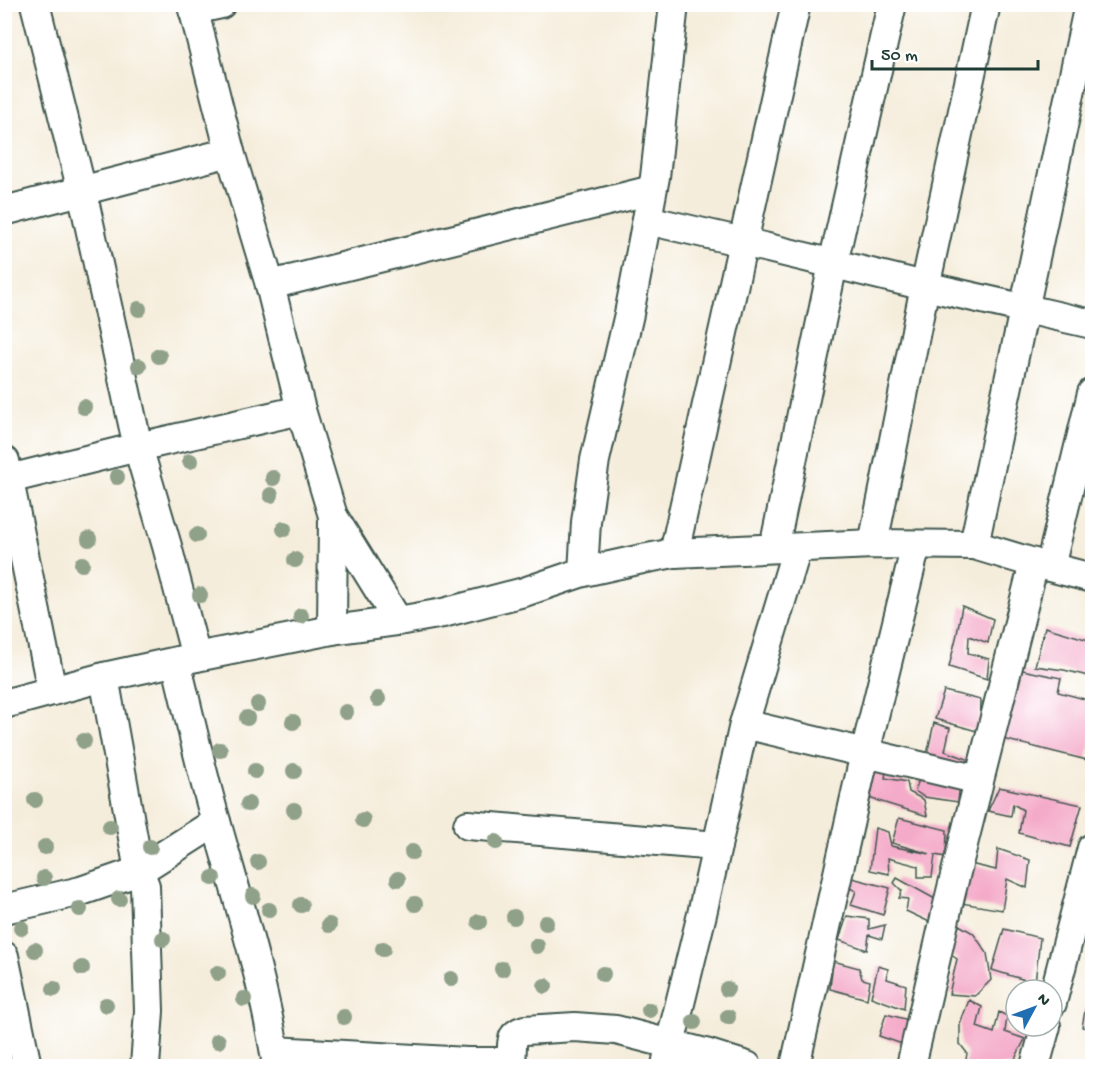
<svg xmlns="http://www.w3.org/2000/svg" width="1097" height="1071" viewBox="0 0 1097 1071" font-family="'Gochi Hand',sans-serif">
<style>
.building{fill:#f4abc9}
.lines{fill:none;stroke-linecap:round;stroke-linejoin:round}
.minor-casing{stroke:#3f574d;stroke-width:32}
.minor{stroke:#fff;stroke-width:28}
.tree{fill:#90a18a}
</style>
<rect width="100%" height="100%" fill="#fff"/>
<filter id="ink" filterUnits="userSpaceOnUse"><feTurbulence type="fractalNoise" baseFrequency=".0167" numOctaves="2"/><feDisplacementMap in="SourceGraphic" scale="12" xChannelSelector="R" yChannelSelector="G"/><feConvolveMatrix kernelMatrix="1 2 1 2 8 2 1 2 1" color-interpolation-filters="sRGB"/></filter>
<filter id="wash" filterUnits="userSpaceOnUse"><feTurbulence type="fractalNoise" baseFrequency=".008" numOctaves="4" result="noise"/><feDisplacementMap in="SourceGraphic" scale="24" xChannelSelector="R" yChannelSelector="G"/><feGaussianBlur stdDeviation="1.35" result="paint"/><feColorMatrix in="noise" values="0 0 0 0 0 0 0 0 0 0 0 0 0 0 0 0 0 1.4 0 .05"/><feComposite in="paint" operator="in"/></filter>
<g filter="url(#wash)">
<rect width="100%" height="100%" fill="#f5eddb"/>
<g id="blocks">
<g class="building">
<polygon points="962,606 993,619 988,643 969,636 968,653 989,659 987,679 949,667 957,634"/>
<polygon points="1045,627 1092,641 1092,677 1064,670 1035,666"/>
<polygon points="1013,668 1061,678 1058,692 1092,701 1092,735 1087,760 999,738"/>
<polygon points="944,691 981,700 980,732 935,719"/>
<polygon points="934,723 950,728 945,751 967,759 964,772 926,759"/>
<polygon points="903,765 960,780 958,802 924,797 915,791 919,779 898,776"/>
<polygon points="870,767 886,772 885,778 907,782 909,792 924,800 927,816 862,796"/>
<polygon points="999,787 1082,805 1070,847 1019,833 1023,810 1013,804 1011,816 988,811"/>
<polygon points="899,818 947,830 946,857 935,855 932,877 918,877 918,866 888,858 889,874 870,870 875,828 888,832 891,846 930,854 892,843"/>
<polygon points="998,849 1030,860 1027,888 1007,879 1002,910 961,903 970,864 996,870"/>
<polygon points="852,878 890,888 883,915 851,905 856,891 848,887"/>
<polygon points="897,878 935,899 936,925 906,911 908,899 899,898 902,891 894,883"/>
<polygon points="847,916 869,919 869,929 885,925 882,939 869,935 867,950 839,940"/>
<polygon points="959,925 973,933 987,953 991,980 975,996 949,994 957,959 943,949 955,939"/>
<polygon points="1004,929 1040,938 1035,983 992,970"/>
<polygon points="833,961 859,968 862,979 870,981 867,999 830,989"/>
<polygon points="878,966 888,969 887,979 906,985 904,1009 871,997"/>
<polygon points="1091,979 1092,979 1092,1029 1082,1027"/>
<polygon points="969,1000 982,1007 977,1027 994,1033 999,1012 1007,1016 1005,1032 1025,1039 1015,1059 1015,1066 965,1066 967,1053 960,1044 960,1024"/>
<polygon points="886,1014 909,1020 905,1045 879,1036"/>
</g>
</g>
</g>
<g filter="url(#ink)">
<use href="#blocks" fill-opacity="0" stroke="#3f574d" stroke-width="1.5"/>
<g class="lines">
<g class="minor-casing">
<g id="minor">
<polyline points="35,4 82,191 138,447 167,546 196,657"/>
<polyline points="192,4 230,152 270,285 301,410 333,516 398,621"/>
<polyline points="193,10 221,4"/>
<polyline points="4,211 230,152"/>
<polyline points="647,220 743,242 925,286 1092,324"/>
<polyline points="270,285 652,190"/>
<polyline points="5,461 52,691"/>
<polyline points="9,479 138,447 301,410"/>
<polyline points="873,544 922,301 986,4"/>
<polyline points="974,545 1089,4"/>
<polyline points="774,548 833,264 892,4"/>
<polyline points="674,553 796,4"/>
<polyline points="1050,567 1092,393"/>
<polyline points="583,572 586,522 595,460 629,314 655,177 674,4"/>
<polyline points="332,630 333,516"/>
<path d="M176 662C189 714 200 766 215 818 238 900 264 982 277 1066"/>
<polyline points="104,677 139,871 145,886 149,1011 145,1066"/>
<polyline points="4,704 104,677 196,657 332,630 398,621 443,613 524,592 583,572 642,559 674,553 873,544 974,545 1034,563 1092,578"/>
<polyline points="744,724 979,780"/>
<polyline points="468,825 717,846"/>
<polyline points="4,909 81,891 139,871 216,822"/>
<polyline points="4,956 27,1066"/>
<polyline points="1052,1003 1092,848"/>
<path d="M275 1051 467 1062H503L511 1059C514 1044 507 1035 525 1030L575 1027 616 1030 709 1054 747 1066"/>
<polyline points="666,1066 670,1044 702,914 744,724 797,548"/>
<polyline points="795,1066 865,753 916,545"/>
<polyline points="911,1066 951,892 1034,563"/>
<polyline points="1035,1066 1046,1026"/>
</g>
</g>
<use href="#minor" class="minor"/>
</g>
<g class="tree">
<circle cx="139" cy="309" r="8"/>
<circle cx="159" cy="356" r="8"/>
<circle cx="139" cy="366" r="8"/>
<circle cx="84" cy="407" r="8"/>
<circle cx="190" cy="461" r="8"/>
<circle cx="117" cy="477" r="8"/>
<circle cx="273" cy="478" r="8"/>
<circle cx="271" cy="495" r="8"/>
<circle cx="284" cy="529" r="8"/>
<circle cx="197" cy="535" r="8"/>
<circle cx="89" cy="539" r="8"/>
<circle cx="295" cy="560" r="8"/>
<circle cx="82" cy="564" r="8"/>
<circle cx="200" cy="595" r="8"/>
<circle cx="301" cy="616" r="8"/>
<circle cx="378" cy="699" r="8"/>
<circle cx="258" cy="704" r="8"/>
<circle cx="346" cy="712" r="8"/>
<circle cx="247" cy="718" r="8"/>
<circle cx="293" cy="722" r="8"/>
<circle cx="84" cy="741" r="8"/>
<circle cx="220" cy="750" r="8"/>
<circle cx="255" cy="771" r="8"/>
<circle cx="294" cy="771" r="8"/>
<circle cx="35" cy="800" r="8"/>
<circle cx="248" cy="804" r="8"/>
<circle cx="294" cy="810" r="8"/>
<circle cx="363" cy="820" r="8"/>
<circle cx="110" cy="827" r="8"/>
<circle cx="496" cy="842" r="8"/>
<circle cx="45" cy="847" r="8"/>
<circle cx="150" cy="847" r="8"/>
<circle cx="412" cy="852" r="8"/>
<circle cx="258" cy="862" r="8"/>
<circle cx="44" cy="878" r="8"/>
<circle cx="213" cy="878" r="8"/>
<circle cx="398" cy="879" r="8"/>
<circle cx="253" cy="896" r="8"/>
<circle cx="119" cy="899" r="8"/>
<circle cx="415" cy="904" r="8"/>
<circle cx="301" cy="905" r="8"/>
<circle cx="80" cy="909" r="8"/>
<circle cx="269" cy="910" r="8"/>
<circle cx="514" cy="917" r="8"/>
<circle cx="479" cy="922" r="8"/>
<circle cx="546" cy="923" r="8"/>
<circle cx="329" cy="925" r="8"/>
<circle cx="21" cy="928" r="8"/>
<circle cx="163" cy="939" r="8"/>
<circle cx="537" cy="946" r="8"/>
<circle cx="383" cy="949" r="8"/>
<circle cx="35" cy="950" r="8"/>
<circle cx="82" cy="968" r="8"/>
<circle cx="502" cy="969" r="8"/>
<circle cx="218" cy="973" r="8"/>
<circle cx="603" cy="974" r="8"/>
<circle cx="451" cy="979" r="8"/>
<circle cx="545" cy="986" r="8"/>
<circle cx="54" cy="989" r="8"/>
<circle cx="727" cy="989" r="8"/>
<circle cx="244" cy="999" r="8"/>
<circle cx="106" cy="1005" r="8"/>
<circle cx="649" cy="1010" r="8"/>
<circle cx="344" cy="1017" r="8"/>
<circle cx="728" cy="1017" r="8"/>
<circle cx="694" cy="1022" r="8"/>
<circle cx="218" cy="1041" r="8"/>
</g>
</g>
<rect width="1097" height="1071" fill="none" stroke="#fff" stroke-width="24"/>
<g transform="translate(1034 1008) rotate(49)"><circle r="28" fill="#ffffff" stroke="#a5b1ae" stroke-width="1.5"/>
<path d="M0-4.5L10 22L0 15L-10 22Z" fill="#1f6fb2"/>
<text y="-9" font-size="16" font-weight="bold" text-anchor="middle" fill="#1f3d34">N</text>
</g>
<path d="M872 60v9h166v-9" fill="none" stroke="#1f3d34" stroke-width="3"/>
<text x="881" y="60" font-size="18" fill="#1f3d34" stroke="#ffffff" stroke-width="4.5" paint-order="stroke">50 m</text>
</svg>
